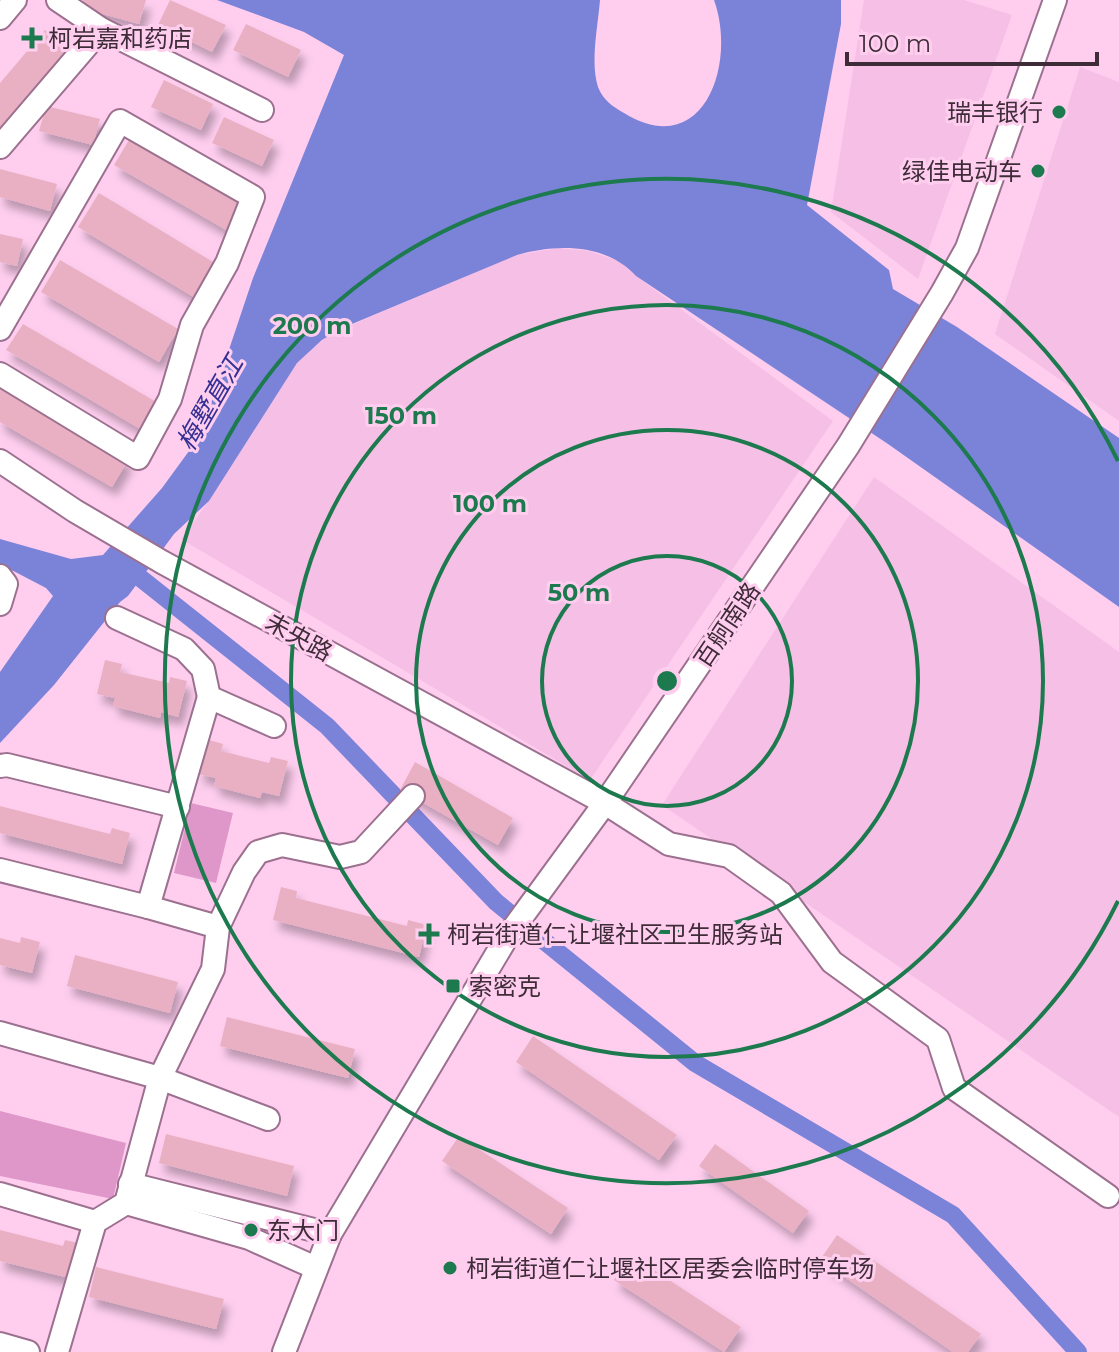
<svg xmlns="http://www.w3.org/2000/svg" width="1119" height="1352" viewBox="0 0 1119 1352" font-family="Montserrat,'Noto Sans SC',sans-serif">
<style>
.built{fill:#f6bfe5}
.green{fill:#df97ca}
.water{fill:#7b83d9}
.lines{fill:none;stroke-linecap:round;stroke-linejoin:round}
.canal{stroke:#7b83d9;stroke-width:18}
.building{fill:#e8b0c2;filter:url(#shadow)}
.minor-casing{stroke:#9c708f;stroke-width:26}
.minor{stroke:#fff;stroke-width:22}
.ring{fill:none;stroke:#1d794e;stroke-width:4}
.poi-dot{fill:#1d794e;stroke:#ffceef;stroke-width:3}
.labels{text-anchor:middle;dominant-baseline:central;stroke-width:6;stroke-linejoin:round;paint-order:stroke}
.poi-label{font-size:24px;fill:#3f2c39;stroke:#ffceef;text-anchor:start}
.street-label{font-size:24px;fill:#3f2c39;stroke:#ffceef}
.water-label{font-size:26px;font-style:italic;fill:#353093;stroke:#ffceef}
.centre{fill:#1d794e;stroke:#ffceef;stroke-width:4}
.ring-label{font-size:24px;text-anchor:middle;font-weight:bold;fill:#1d794e;stroke:#ffceef;stroke-width:6;stroke-linejoin:round;paint-order:stroke}
</style>
<defs>
<filter id="shadow"><feDropShadow dx="5" dy="9" stdDeviation="4" flood-color="#0004"/></filter>
</defs>
<rect width="100%" height="100%" fill="#ffceef"/>
<g class="built">
<polygon points="864,0 964,0 1012,15 918,279 831,212"/>
<polygon points="1080,67 1119,82 1119,421 995,334"/>
<polygon points="558,248 589,251 619,261 636,276 833,421 590,780 181,539 209,501 297,363 330,334 517,255"/>
<polygon points="874,477 1119,652 1119,1117 662,805"/>
</g>
<g class="green">
<polygon points="191,803 233,813 216,883 174,873"/>
<polygon points="0,1111 126,1143 113,1199 0,1176"/>
</g>
<path class="water" d="M217 0H600C598 26 590 62 598 87 603 100 612 106 624 113 704 162 737 63 714 0H841V24L807 205 889 270 893 289 957 327 1119 438V607L888 444 636 276C606 243 556 244 517 255L340 329 322 340 297 363 209 501 174 534 128 596 120 602 54 685 0 743V672L53 596 46 588 0 564V539L71 559 103 555 162 488 200 436 253 278 344 55 304 32Z"/>
<g class="lines">
<polyline class="canal" points="124,565 327,726 496,902 695,1063 953,1215 1078,1352"/>
</g>
<g class="building">
<polygon points="83,0 146,0 139,24 81,8"/>
<polygon points="170,0 226,25 212,52 158,25"/>
<polygon points="246,24 301,50 288,77 233,50"/>
<polygon points="45,30 68,48 0,128 0,83"/>
<polygon points="164,80 213,104 201,130 151,107"/>
<polygon points="46,106 100,119 93,145 39,131"/>
<polygon points="224,117 274,140 262,166 212,143"/>
<polygon points="129,140 243,205 228,231 114,165"/>
<polygon points="0,169 57,184 50,211 0,197"/>
<polygon points="99,193 218,265 197,299 78,227"/>
<polygon points="0,234 23,239 17,266 0,262"/>
<polygon points="60,260 178,329 159,362 41,292"/>
<polygon points="23,324 158,403 142,430 6,350"/>
<polygon points="0,386 128,460 112,487 0,422"/>
<polygon points="105,660 122,664 120,672 169,683 170,677 187,681 178,717 161,712 160,718 113,706 115,698 97,694"/>
<polygon points="206,739 223,744 221,751 269,763 271,757 288,761 279,796 262,792 260,798 214,786 216,778 198,774"/>
<polygon points="415,762 513,818 498,845 400,790"/>
<polygon points="0,806 110,834 112,828 130,833 122,864 0,833"/>
<polygon points="281,887 297,891 296,898 407,926 408,920 427,925 419,957 273,920"/>
<polygon points="21,937 40,942 32,973 0,965 0,938 20,943"/>
<polygon points="75,955 178,982 170,1013 67,986"/>
<polygon points="227,1017 355,1049 348,1078 220,1046"/>
<polygon points="533,1036 677,1135 659,1160 516,1062"/>
<polygon points="166,1134 294,1166 287,1196 159,1163"/>
<polygon points="459,1136 568,1208 551,1234 442,1161"/>
<polygon points="715,1144 809,1211 793,1233 699,1166"/>
<polygon points="0,1230 63,1246 65,1240 78,1243 69,1278 0,1261"/>
<polygon points="837,1235 981,1334 968,1352 953,1352 820,1260"/>
<polygon points="631,1255 741,1327 724,1352 614,1280"/>
<polygon points="96,1267 224,1299 216,1329 89,1297"/>
</g>
<g class="lines">
<g class="minor-casing">
<g id="minor">
<polyline points="58,0 101,29 262,110"/>
<polyline points="0,18 15,0"/>
<polyline points="0,147 101,29"/>
<polyline points="0,329 120,121 253,197 227,263 192,325 170,399 138,458 0,374"/>
<polyline points="0,461 75,511 162,562 605,803 669,844 729,856 781,893 832,962 938,1039 954,1088 1108,1196"/>
<polyline points="0,576 6,584 0,604"/>
<polyline points="117,618 184,649 203,669 209,697 274,726"/>
<polyline points="0,766 7,765 178,807"/>
<polyline points="0,870 148,907 218,927"/>
<polyline points="148,907 209,697"/>
<polyline points="0,1033 160,1078 268,1119"/>
<polyline points="130,1184 330,1234"/>
<polyline points="0,1194 95,1222"/>
<polyline points="126,1203 249,1238 316,1268"/>
<polyline points="0,1344 28,1352"/>
<polyline points="57,1352 95,1222 126,1203 160,1078 213,969 218,927 244,872 258,852 282,845 340,857 361,852 413,796"/>
<polyline points="284,1352 330,1234 507,937 605,803 848,446 942,293 967,248 1055,0"/>
</g>
</g>
<use href="#minor" class="minor"/>
</g>
<g class="ring">
<circle cx="667" cy="681" r="125"/>
<circle cx="667" cy="681" r="251"/>
<circle cx="667" cy="681" r="376"/>
<path d="M1118 901A502 502 0 1 1 1118 461"/>
</g>
<g class="poi-dot">
<path d="M28 26h8v8h8v8h-8v8h-8v-8h-8v-8h8z"/>
<circle cx="1059" cy="112" r="8"/>
<circle cx="1038" cy="171" r="8"/>
<path d="M425 922h8v8h8v8h-8v8h-8v-8h-8v-8h8z"/>
<rect x="445" y="978" width="16" height="16" rx="4"/>
<circle cx="251" cy="1230" r="8"/>
<circle cx="450" cy="1268" r="8"/>
</g>
<g class="labels">
<g class="poi-label">
<text x="48" y="38">柯岩嘉和药店</text>
<text x="1043" y="112" text-anchor="end">瑞丰银行</text>
<text x="1022" y="171" text-anchor="end">绿佳电动车</text>
<text x="447" y="934">柯岩街道仁让堰社区卫生服务站</text>
<text x="469" y="986">索密克</text>
<text x="267" y="1230">东大门</text>
<text x="466" y="1268">柯岩街道仁让堰社区居委会临时停车场</text>
</g>
<g class="street-label">
<text transform="translate(727 625) rotate(-56)">百舸南路</text>
<text transform="translate(299 637) rotate(29)">未央路</text>
</g>
<g class="water-label">
<text transform="translate(210 403) rotate(-60)">梅墅直江</text>
</g>
</g>
<circle cx="667" cy="681" r="12" class="centre"/>
<g class="ring-label">
<text x="312" y="334">200 m</text>
<text x="401" y="424">150 m</text>
<text x="490" y="512">100 m</text>
<text x="579" y="601">50 m</text>
</g>
<path d="M847 52v12h250v-12" fill="none" stroke="#3f2c39" stroke-width="4"/>
<text x="859" y="52" font-size="24" fill="#3f2c39" stroke="#ffceef" stroke-width="6" paint-order="stroke">100 m</text>
</svg>
